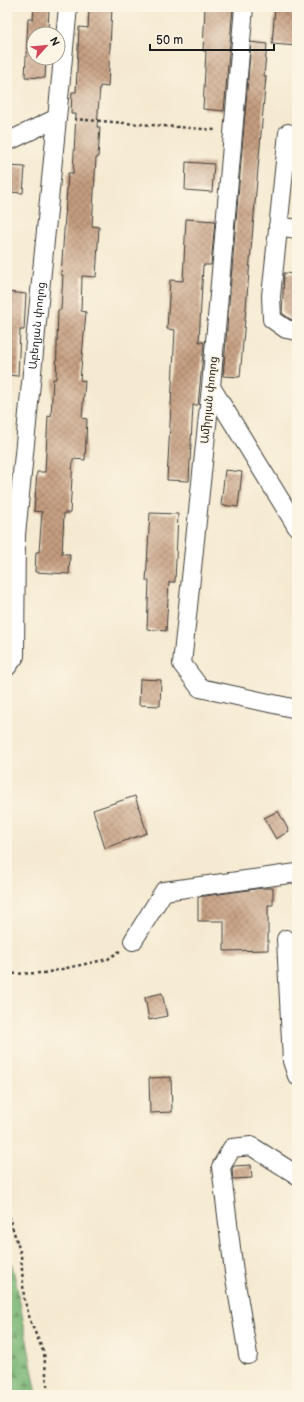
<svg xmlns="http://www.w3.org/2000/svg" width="304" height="1402" viewBox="0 0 304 1402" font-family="'Balsamiq Sans','Noto Sans Armenian',sans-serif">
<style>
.forest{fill:url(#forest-firs);stroke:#4a6848}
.building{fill:url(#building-cross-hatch)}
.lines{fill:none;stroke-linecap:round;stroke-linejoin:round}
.minor-casing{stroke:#3d3b37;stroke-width:20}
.path{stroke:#3d3b37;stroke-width:2.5;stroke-dasharray:3 3;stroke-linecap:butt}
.minor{stroke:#fff;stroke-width:18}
.labels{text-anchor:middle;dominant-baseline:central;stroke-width:3.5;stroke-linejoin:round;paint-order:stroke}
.street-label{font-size:11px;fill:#1c1c1c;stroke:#fcf5e5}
</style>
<defs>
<pattern id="forest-firs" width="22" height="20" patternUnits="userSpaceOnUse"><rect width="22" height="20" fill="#78b575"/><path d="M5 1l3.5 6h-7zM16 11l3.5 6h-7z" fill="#62925f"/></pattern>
<pattern id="building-cross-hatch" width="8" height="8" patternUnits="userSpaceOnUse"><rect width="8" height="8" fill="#c59d80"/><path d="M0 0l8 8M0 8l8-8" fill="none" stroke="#9f7f68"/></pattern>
</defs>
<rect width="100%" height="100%" fill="#fcf5e5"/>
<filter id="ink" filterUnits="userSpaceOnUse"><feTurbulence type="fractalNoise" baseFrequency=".025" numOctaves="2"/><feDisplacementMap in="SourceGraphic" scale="8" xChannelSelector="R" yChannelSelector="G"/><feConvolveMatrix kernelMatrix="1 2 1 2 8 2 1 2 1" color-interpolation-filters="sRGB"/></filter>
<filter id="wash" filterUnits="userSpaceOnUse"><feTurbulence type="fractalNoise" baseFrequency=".012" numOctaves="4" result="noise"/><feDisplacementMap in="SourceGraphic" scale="16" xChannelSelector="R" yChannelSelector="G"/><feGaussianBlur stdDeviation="0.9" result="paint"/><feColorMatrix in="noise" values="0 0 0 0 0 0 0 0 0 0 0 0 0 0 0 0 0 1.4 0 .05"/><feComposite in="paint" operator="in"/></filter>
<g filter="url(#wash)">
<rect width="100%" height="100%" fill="#f5ead1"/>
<polygon class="forest" points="7,1243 17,1287 37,1395 7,1395"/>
<g id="blocks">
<g class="building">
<polygon points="34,7 49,7 48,34 34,34 34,58 46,58 45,78 25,77 28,19 33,19"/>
<polygon points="89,7 112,7 108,87 100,86 97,127 100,127 98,158 96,158 92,226 99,227 96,277 82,276 81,311 86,312 80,380 85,381 82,418 87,419 85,460 73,459 70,513 64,513 62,554 70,554 69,574 35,572 36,552 39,552 42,512 34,511 37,472 45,472 48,416 51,417 53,379 56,379 58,310 61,310 63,275 61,275 68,173 73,173 76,114 71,114 72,92 76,92 79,27 88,28"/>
<polygon points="205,7 233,7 224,111 203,109 206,51 203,51"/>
<polygon points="275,7 297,7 297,46 272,44"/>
<polygon points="251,42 267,44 264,76 266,76 240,377 223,376"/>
<polygon points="186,162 214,164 212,192 185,190"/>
<polygon points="7,166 25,167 23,193 7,192"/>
<polygon points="186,219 215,221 211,265 203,265 199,342 204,342 198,405 193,405 189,481 167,480 175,330 167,329 170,280 183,281"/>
<polygon points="284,273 297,274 297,320 290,319 282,313"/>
<polygon points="7,292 26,294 24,330 20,330 18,376 7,375"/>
<polygon points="225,470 242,472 238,507 221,505"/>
<polygon points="150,513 178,514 175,582 169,582 166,631 147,629 149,581 146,581"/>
<polygon points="140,679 161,680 160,706 139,705"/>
<polygon points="135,796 147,833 105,848 93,810"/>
<polygon points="278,811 289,831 276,839 264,818"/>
<polygon points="263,888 273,888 273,905 268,905 268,950 224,951 224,921 198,921 198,897"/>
<polygon points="162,993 167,1016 149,1020 145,997"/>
<polygon points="171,1077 172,1112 150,1113 149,1078"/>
<polygon points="251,1165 252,1178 233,1179 232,1169 234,1166"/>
</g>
</g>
</g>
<g filter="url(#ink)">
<use href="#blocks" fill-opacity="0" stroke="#3d3b37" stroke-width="1"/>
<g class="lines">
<g class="minor-casing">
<g id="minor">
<polyline points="244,7 211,387 182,664 200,688 297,709"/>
<polyline points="288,133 271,296 272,319 286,329 297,331"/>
<polyline points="7,142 57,118"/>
<polyline points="278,226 297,229"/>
<polyline points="211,387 297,527"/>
<path id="s1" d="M7 667 15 656 16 535 68 7"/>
<polyline points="286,939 292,1061 297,1076"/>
<polyline points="133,941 164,891 297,873"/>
<polyline points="248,1355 234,1272 221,1167 232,1148 251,1146 297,1175"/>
</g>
</g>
<g class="path">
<polyline points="74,119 216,130"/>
<polyline points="7,974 44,973 108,959 120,951"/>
<polyline points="7,1210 21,1255 24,1298 31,1323 44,1353 48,1395"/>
</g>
<use href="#minor" class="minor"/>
</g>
</g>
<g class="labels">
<g class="street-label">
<text stroke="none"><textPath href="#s1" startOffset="345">Աբեղյան փողոց</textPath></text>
<text transform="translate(209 400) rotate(-84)">Ամիրյան փողոց</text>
</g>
</g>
<rect width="304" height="1402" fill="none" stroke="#fcf5e5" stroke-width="24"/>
<g transform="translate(46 46) rotate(63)"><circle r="19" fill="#fcf5e5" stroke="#a29e95"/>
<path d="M0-3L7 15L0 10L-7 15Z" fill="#d1495b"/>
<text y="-6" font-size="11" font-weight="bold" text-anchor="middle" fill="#1c1c1c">N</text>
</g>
<path d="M150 44v6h124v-6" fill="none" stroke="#1c1c1c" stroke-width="2"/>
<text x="156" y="44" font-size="12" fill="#1c1c1c" stroke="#fcf5e5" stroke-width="3" paint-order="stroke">50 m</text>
</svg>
